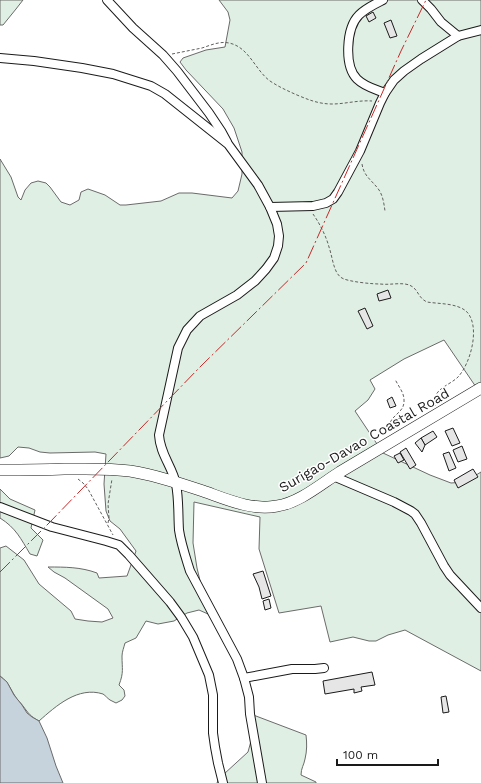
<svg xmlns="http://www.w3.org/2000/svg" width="481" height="783" viewBox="0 0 481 783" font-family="'Work Sans',sans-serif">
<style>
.green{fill:#e0efe3;stroke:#6a6a6a}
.water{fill:#c6d2dc;stroke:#6a6a6a}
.building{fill:#e6e6e6;stroke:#1a1a1a}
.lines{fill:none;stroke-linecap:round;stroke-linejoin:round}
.minor-casing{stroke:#1a1a1a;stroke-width:10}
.highway-casing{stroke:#1a1a1a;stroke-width:12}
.path{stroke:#5f5f5f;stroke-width:1;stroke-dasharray:3 2;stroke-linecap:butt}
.minor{stroke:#fff;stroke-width:8}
.highway{stroke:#fff;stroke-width:11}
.power{stroke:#c62828;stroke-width:1;stroke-dasharray:14 3 2 3;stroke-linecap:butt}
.labels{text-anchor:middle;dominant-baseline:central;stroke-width:3;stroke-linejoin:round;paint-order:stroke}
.street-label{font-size:14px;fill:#1a1a1a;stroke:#fff}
</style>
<rect width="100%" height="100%" fill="#fff"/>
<g class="green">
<polygon points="0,0 23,0 16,9 3,25 0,25"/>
<path d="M219 0H481V385L476 387 444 340 404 359 370 380 375 389 368 400 355 411 383 453 430 475 451 483 465 482 481 472V671L405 630 388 635 376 641H369L353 637 330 642 321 606 279 613 259 549 260 517 194 502 193 543 197 568 208 614 199 610 187 613 174 621 158 624 146 621 136 638 125 643C124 647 122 652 122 656 122 669 124 672 119 685L124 690 125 696 122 700 116 703C114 702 112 701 110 700 107 698 106 696 103 694 78 686 56 706 39 721 30 716 29 714 23 706 21 703 17 700 15 696 9 687 10 684 0 676V548L6 546 24 560 39 584 71 611 75 619 88 621 102 622 113 618 108 609 65 578 54 572 48 567C65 567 81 567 97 573L99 578 127 576 136 551 120 529 110 521 106 511 104 484 106 454 95 452 50 453 40 452 29 448 18 447 9 456 0 458V159L11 177 18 197 21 200 25 190 31 183 38 181 46 183 50 187 61 202 70 205 79 200 81 192 88 189 105 195 120 205H126L161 201 179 193H192L232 198 238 191 242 174V152L234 128 223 109 186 70 180 62 183 58 206 50 225 47 230 20 228 12Z"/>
<path d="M0 489 10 499 35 510 31 528 43 540 37 556 30 554C21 539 16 528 0 518Z"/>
<path d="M248 713 306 735C307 743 307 751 305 759 304 765 301 768 301 775L316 782V783H217L218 780 224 774 248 752 251 741Z"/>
</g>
<polygon class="water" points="0,676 7,682 14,695 22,705 27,713 32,717 39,721 47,738 56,766 63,783 0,783"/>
<g class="building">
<polygon points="373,12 376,18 369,22 366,16"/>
<polygon points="391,20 397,36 390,38 384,23"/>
<polygon points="388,290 391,298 379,301 377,294"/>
<polygon points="365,308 373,326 367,329 358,311"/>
<polygon points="392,397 396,406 390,408 387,400"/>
<polygon points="453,428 460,443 452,446 445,431"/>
<polygon points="433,431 437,437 425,445 421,438"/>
<polygon points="421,438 425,445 422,452 415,443"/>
<polygon points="462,446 467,459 458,462 453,450"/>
<polygon points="406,448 416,465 410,469 400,452"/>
<polygon points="449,452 456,468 449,471 443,454"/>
<polygon points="400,453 404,460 398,463 394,456"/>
<polygon points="473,469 478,477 458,488 454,480"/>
<polygon points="263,571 271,596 262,599 259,587 253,574"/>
<polygon points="269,599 271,608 265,610 263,601"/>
<polygon points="372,672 375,685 361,687 362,691 354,693 354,689 325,694 323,681"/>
<polygon points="446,696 449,712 443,713 441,697"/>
</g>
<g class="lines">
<g class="minor-casing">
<g id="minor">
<polyline points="107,0 133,28 163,55 177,71 209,113 221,131 227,142"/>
<path d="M383 0C375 4 366 8 359 15 346 28 344 66 357 79 365 87 375 89 385 93"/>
<polyline points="422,0 431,9 441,22 458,36"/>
<path d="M0 58 34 61 82 68 113 74 151 86 165 94 228 144 258 185 270 207 277 224 279 236 278 246 274 258 266 269 255 281 237 295 200 316 187 330 178 348 159 435C160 454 172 466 176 484 179 500 178 514 179 530 181 544 186 558 190 571L237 659 244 678 249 697 250 714 262 783"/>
<polyline points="270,207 313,206 326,203 333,199 338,192 360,151 380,103 385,93 394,80 404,71 421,59 458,36 481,30"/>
<polyline points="333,476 394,502 411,511 415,514 421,523 444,566 450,575 481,608"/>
<polyline points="0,507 52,527 106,541 119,545 129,555 170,602 181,617 193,637 209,675 213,695 213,733 215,747 218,763 223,783"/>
<polyline points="244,678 292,669 315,669 324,668"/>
</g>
</g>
<g class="highway-casing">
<path id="highway" d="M0 470C21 470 42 470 64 469 86 469 108 468 130 471 155 475 179 483 203 491 226 499 252 511 277 506 299 503 321 484 340 472 387 444 434 416 481 388"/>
</g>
<g class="path">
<path d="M172 54C182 52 192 50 202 48 211 45 220 41 229 43 249 47 255 70 270 81 279 87 288 91 297 95 309 100 319 104 332 104 345 104 358 100 372 101"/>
<path d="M362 164C364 177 372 180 379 190 383 196 384 204 385 211"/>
<path d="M313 214C320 224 326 236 329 247 332 256 333 266 337 273 339 276 341 278 344 279 352 282 372 284 380 284 389 285 397 283 405 284 419 286 416 297 427 302 439 304 456 303 466 311 481 325 471 363 458 377 449 386 431 389 435 406"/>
<path d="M389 432C387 414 405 415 404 400 404 392 398 386 395 379"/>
<polyline points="78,479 83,483 88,489 113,535"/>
<polyline points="108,523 109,518 108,504 112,479"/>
</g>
<use href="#minor" class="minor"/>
<use href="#highway" class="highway"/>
<polyline class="power" points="0,572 50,522 200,367 306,263 401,51 426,0"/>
</g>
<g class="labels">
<g class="street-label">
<text transform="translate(364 440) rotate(-30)">Surigao-Davao Coastal Road</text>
</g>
</g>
<path d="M337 759v6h101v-6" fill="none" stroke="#1a1a1a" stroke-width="2"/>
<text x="343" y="759" font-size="12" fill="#1a1a1a" stroke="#ffffff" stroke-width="3" paint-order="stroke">100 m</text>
</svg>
